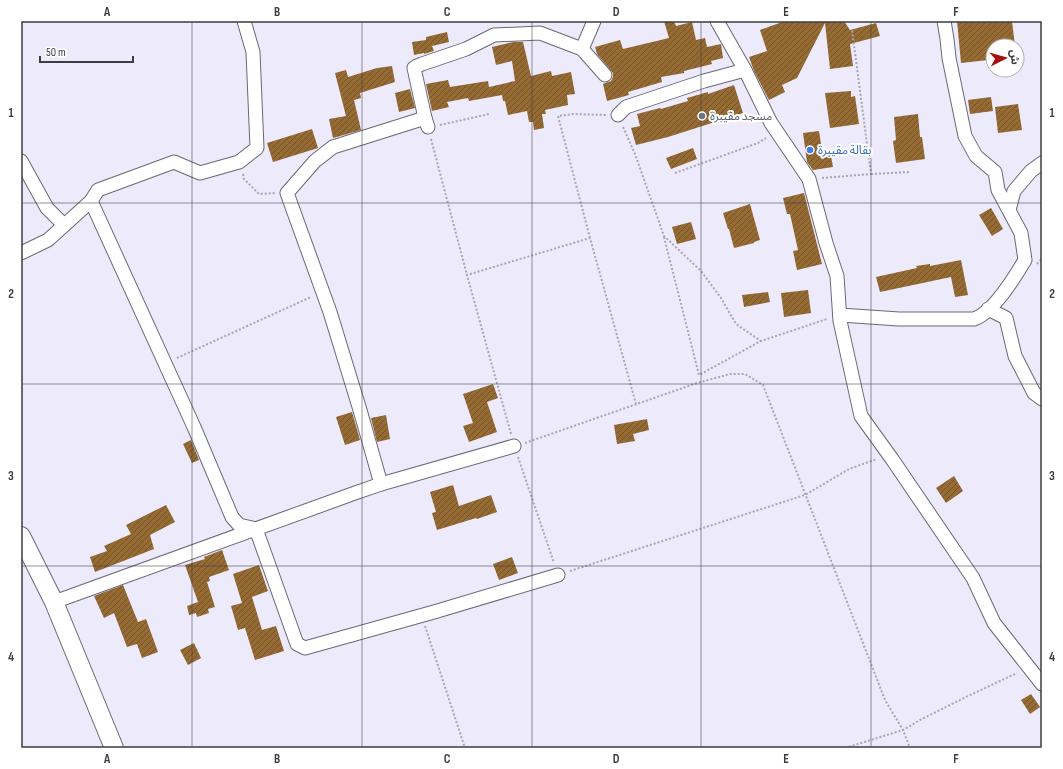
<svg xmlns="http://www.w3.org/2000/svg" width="1063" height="769" viewBox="0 0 1063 769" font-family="'Sofia Sans Condensed','Noto Sans Arabic',sans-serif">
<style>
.building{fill:url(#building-hatch)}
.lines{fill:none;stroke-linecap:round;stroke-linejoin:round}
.street-casing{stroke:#6a6875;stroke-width:15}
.secondary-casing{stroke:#6a6875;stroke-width:20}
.path{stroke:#a6a5b1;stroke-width:2;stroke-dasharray:2 2;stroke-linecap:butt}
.street{stroke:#fff;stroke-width:13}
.secondary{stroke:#fff;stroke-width:18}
.grid{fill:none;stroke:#3d3c42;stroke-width:1;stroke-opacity:0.55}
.worship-dot{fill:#6b7280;stroke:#fff;stroke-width:1.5}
.shop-dot{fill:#3f7fe0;stroke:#fff;stroke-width:1.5}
.labels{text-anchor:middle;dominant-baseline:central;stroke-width:4;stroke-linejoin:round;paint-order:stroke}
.worship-label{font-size:12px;fill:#5b616d;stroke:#fff;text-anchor:start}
.shop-label{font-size:12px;fill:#366cbe;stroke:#fff;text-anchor:start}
.neatline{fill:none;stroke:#3d3c42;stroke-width:1.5}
.grid-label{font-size:13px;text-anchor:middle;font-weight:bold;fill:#3d3c42}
</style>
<defs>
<pattern id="building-hatch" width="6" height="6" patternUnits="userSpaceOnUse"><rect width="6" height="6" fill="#956a33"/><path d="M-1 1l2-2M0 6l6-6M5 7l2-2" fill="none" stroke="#74542b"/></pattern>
</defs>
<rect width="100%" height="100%" fill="#edebfb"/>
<g class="building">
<polygon points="664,21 674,21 676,26 692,22 696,40 705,38 707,47 721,44 723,58 711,61 712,64 684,71 684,73 661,77 662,82 628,92 629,95 607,101 603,84 611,81 613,77 613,73 597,54 595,47 620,40 623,49 669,38"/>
<polygon points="785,21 844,21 850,30 876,23 880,36 850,44 853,66 830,69 825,23 797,78 782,85 785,92 769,100 754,71 749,57 767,51 760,30"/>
<polygon points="957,21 1012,21 1015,46 993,46 993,51 987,52 988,60 961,63"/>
<polygon points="447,32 449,42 432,46 434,51 424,54 424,53 414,55 412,42 426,40 426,37"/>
<polygon points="513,42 523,42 531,76 551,71 552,76 571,72 575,94 567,95 568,105 545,110 546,114 542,114 544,128 534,130 533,122 529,122 527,111 508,115 505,101 503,101 502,95 469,101 468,98 447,102 449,107 432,111 426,84 448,80 450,87 488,81 489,87 515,81 512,61 496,65 492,47"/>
<polygon points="392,66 395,82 360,93 361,98 354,100 361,130 333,138 329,119 346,116 335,73 346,70 348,77 377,68"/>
<polygon points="734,85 743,113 668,137 636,145 631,128 640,126 637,114 660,108 661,109 688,101 687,98 708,92 708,94"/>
<polygon points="410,89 415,108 399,112 395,93"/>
<polygon points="851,91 851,97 855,96 859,124 830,128 825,93"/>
<polygon points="991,97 993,111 970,114 968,100"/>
<polygon points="1018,104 1022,130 998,133 995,107"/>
<polygon points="918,114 920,137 922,137 925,159 896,163 893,141 896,140 894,117"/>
<polygon points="312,129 318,148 273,162 267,143"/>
<polygon points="819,131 823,157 831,156 833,167 813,170 807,162 803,133"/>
<polygon points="693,148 697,159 671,169 666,158"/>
<polygon points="804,193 822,264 797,270 793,251 798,250 790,214 787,214 783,198"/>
<polygon points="750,204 760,240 754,242 754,243 734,248 729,229 728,229 723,213"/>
<polygon points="991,208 1003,229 992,236 979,215"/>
<polygon points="691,222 696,239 677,244 672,227"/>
<polygon points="961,260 968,295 955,297 951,277 880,292 876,277 917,268 916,266 930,264 930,266"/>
<polygon points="808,290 811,313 784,317 781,293"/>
<polygon points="768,292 770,302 744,307 742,295"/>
<polygon points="493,384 498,398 487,402 497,432 469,442 463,426 473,423 463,394"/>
<polygon points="352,412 360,440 345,445 336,417"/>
<polygon points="386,415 390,439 377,442 371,418"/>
<polygon points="647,419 649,430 633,434 635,441 617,444 614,425"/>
<polygon points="191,440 199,460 192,463 183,444"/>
<polygon points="954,476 963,491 946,503 936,488"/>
<polygon points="453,485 459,506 491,495 497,512 477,519 476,518 437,530 432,513 436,512 430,492"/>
<polygon points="166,505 175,522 150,535 154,549 95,572 90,557 107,551 104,546 131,534 126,525"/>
<polygon points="222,550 229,570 209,577 210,581 207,582 215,607 208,609 209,613 197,617 196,613 189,615 187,606 198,602 185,565 205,559 204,557"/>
<polygon points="512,557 518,573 499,580 493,564"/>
<polygon points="259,565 268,591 252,597 262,630 276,626 284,651 255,660 245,628 238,630 231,606 242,603 233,574"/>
<polygon points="123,585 138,622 146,619 158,652 142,658 137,644 127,647 114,613 104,618 94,596"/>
<polygon points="194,643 201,658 188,665 180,650"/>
<polygon points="1031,694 1040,707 1030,714 1021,700"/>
</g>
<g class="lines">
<g class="street-casing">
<g id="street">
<polyline points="717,21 745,70 771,123 809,179 826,243 837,276 840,321 861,416 892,459 973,578 994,623 1042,684"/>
<polyline points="582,49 594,21"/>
<polyline points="618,115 626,107 704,81 745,70"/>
<polyline points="425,118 414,68 417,66 422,64 466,49 494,35 540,33 582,49 605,75"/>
<polyline points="21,161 47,208 64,225"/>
<polyline points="91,201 194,427 232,517 239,525 256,529 297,644 305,648 434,612 558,575"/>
<polyline points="1009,210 1014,191 1031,171 1042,163"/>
<polyline points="21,253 48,240 91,201 98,190 174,162 200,173 239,162 257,148 253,52 244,21"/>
<polyline points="988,309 1006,318 1015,356 1034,393 1042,399"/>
<path d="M840 315 899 319H974C993 313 1015 277 1025 260L1021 233 998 190 995 172 976 156 965 136 949 58 947 39 944 21"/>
<polyline points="381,484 360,410 330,312 287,193 315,161 333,147 425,118 428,127"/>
<polyline points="54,602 355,493 381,484 514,446"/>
</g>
</g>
<g class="secondary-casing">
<polyline id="secondary" points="21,536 54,602 114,748"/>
</g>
<g class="path">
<polyline points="440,125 489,114"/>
<polyline points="623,127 635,154 664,236 701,271 721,298 736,324 761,341"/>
<polyline points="431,139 467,275"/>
<polyline points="675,173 758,143 766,138"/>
<polyline points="243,174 244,179 259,194 276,193"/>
<polyline points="871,174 910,172"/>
<polyline points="822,178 871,174 852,30"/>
<polyline points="664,237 699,375 761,341 827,319"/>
<polyline points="590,238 558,116 573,114 606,115"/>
<polyline points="1037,264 1042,258"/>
<polyline points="177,358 311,297"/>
<polyline points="511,434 467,275 590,238 636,404"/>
<polyline points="525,443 697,383 730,374 745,374 763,385 885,700 903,730 910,748"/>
<polyline points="518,457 554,563"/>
<polyline points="570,571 805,495 849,469 877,459"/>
<polyline points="425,626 465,748"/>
<polyline points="845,748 903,730 920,720 966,697 1017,673"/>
</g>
<use href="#street" class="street"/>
<use href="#secondary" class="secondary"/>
</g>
<path class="grid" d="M192 21V748M362 21V748M532 21V748M701 21V748M871 21V748M21 203H1042M21 384H1042M21 566H1042"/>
<circle class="worship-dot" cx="702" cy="116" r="4"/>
<circle class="shop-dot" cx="810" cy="150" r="4"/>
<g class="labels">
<g class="worship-label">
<text x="710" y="116">مسجد مقيبرة</text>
</g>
<g class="shop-label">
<text x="818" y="150">بقالة مقيبرة</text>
</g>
</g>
<rect width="1063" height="769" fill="none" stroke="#ffffff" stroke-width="44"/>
<g transform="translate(1005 58) rotate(84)"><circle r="19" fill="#ffffff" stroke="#b1b1b3"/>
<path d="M0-3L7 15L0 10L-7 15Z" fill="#a6110d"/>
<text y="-6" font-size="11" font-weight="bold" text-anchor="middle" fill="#3d3c42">ش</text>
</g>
<path d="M40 56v6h93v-6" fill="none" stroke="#3d3c42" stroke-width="2"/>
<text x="46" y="56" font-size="12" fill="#3d3c42" stroke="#ffffff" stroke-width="3" paint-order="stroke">50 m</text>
<rect x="22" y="22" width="1019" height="725" class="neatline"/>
<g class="grid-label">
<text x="107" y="16">A</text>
<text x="277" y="16">B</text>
<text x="447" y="16">C</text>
<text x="616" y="16">D</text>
<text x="786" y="16">E</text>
<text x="956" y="16">F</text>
<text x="11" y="117">1</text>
<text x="1052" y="117">1</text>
<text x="11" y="298">2</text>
<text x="1052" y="298">2</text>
<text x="11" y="480">3</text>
<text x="1052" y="480">3</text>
<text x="11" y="661">4</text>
<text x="1052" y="661">4</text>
<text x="107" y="763">A</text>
<text x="277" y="763">B</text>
<text x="447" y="763">C</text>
<text x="616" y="763">D</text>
<text x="786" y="763">E</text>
<text x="956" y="763">F</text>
</g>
</svg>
